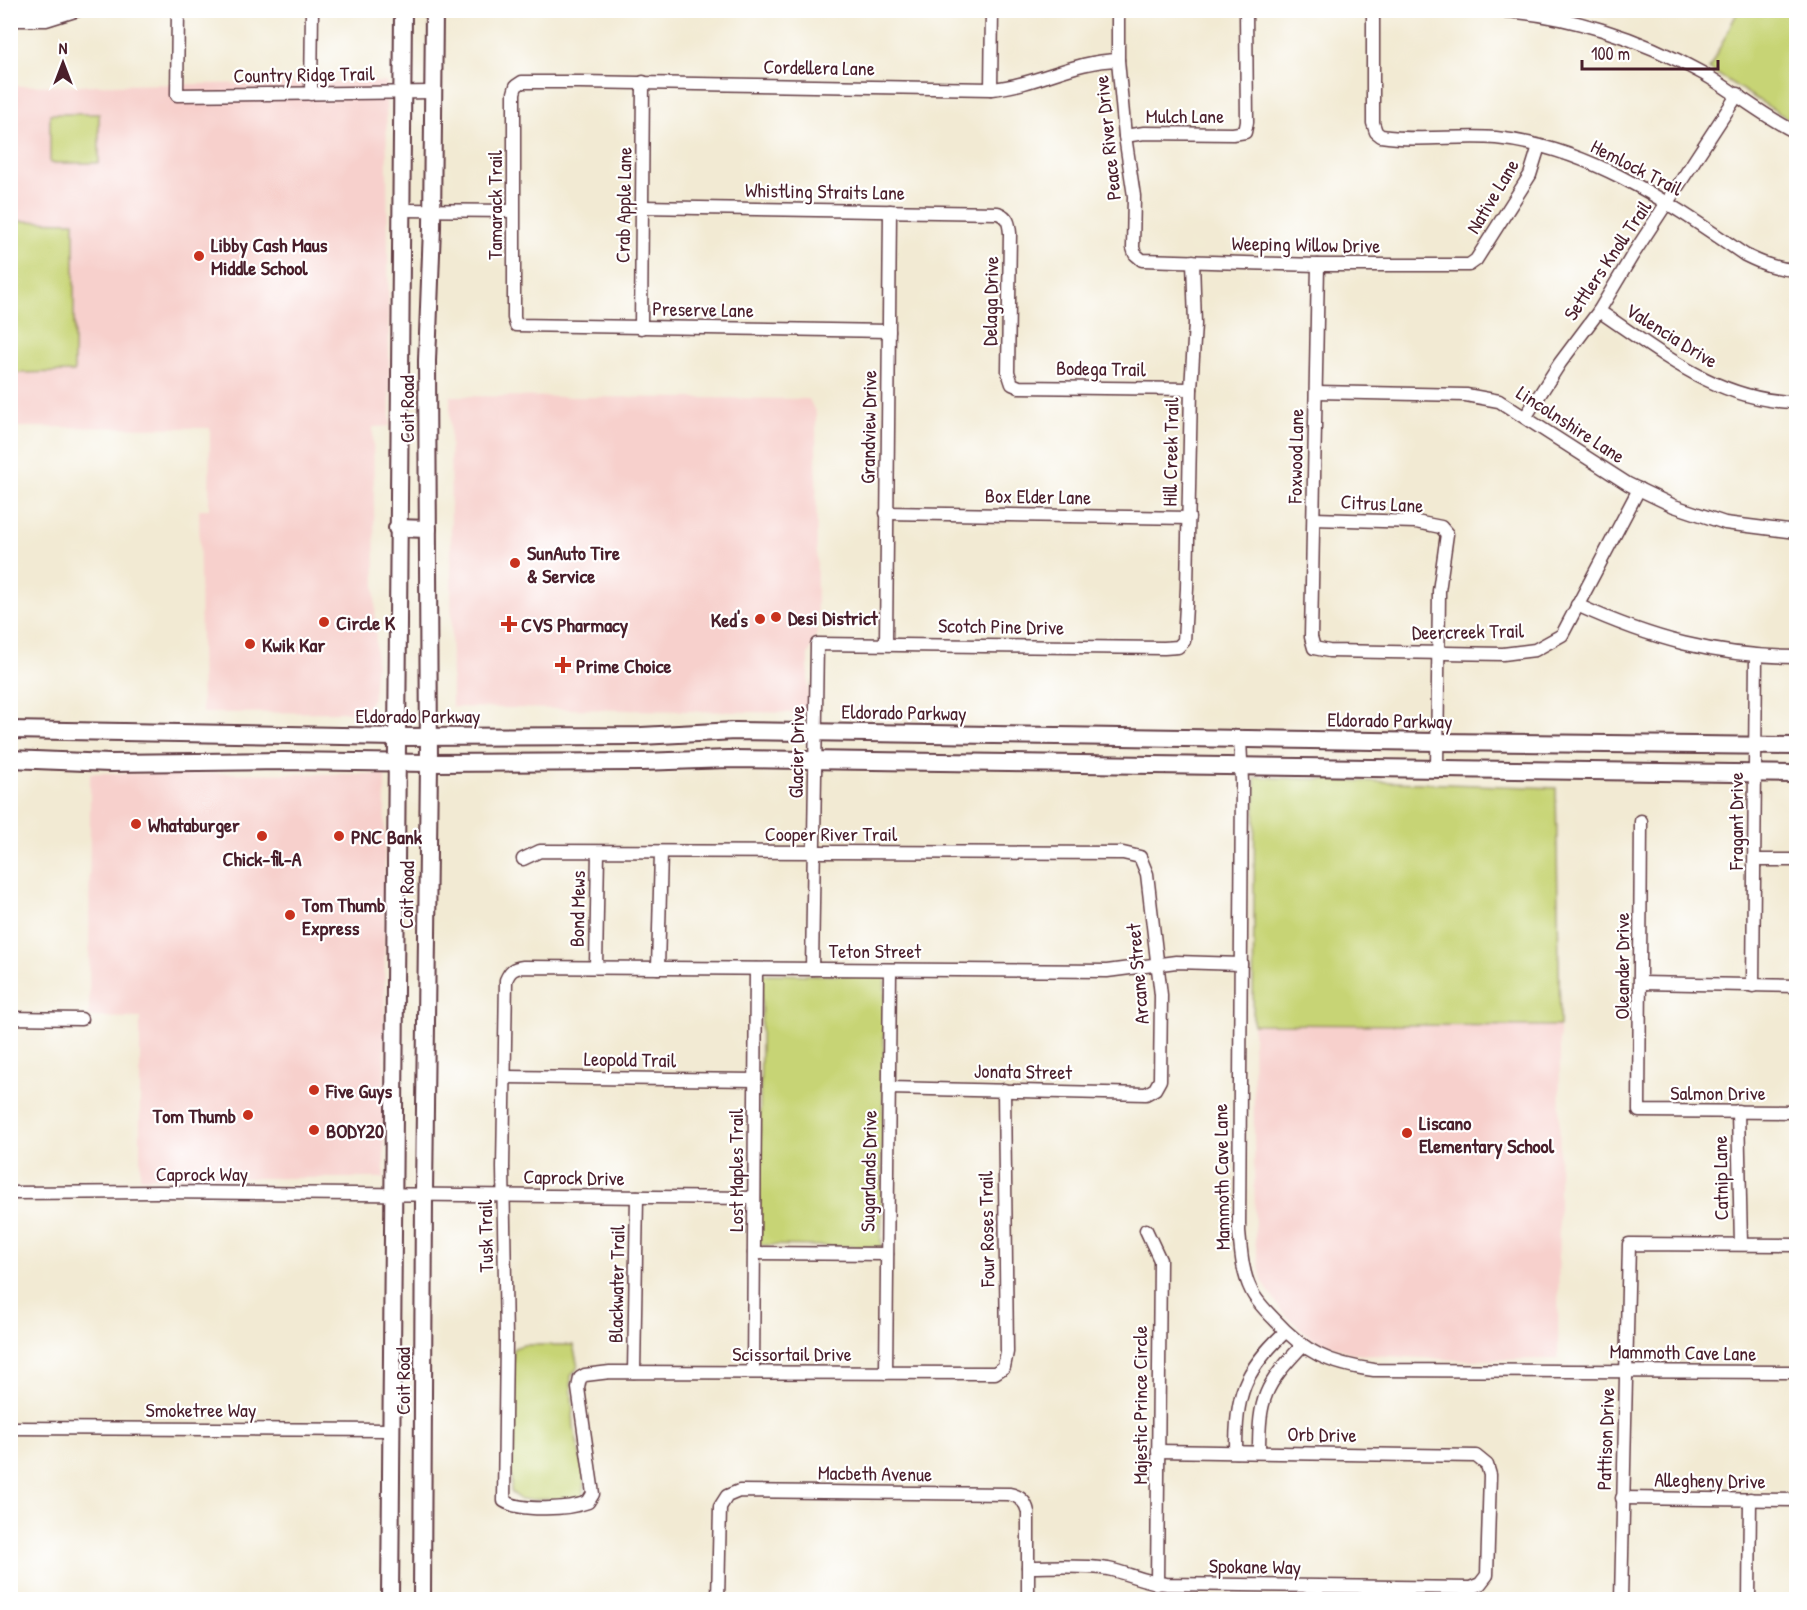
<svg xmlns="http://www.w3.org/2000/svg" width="1807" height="1610" viewBox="0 0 1807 1610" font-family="'Patrick Hand',sans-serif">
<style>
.built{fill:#f7d0cc}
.green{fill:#c7d475;stroke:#887a50;stroke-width:1.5}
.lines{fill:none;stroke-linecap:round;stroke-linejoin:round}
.minor-casing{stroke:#633d44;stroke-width:15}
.major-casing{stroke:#633d44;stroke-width:20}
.minor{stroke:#fff;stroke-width:12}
.major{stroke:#fff;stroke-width:16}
.poi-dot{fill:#c8321e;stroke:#fff;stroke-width:2}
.labels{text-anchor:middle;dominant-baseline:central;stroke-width:4.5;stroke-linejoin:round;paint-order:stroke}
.street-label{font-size:20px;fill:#4a1f2b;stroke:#fff}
.poi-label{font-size:20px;font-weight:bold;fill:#4a1f2b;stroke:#fff;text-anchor:start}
</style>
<rect width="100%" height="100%" fill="#fff"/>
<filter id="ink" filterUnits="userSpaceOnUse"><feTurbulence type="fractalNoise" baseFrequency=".0167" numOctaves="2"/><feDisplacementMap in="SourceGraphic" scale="12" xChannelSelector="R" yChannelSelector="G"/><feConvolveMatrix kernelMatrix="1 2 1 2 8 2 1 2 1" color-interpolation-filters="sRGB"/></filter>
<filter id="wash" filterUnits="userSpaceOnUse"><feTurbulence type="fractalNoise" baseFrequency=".008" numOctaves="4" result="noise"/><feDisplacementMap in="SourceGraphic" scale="24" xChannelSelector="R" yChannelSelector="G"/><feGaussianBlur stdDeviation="1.35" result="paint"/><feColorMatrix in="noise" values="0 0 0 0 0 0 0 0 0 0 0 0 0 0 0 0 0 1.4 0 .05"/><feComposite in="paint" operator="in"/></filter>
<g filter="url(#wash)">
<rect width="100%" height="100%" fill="#f2ead3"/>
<g class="built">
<polygon points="386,82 390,426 373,427 376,661 373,698 363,712 202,713 199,509 209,509 210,428 11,427 10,86"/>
<polygon points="450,396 809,399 816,414 817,633 808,655 808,713 452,707"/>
<polygon points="90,773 385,774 384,1178 140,1178 140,1018 89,1017"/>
<polygon points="1253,1024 1560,1026 1558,1359 1461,1360 1353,1354 1311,1338 1282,1312 1262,1281 1255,1241"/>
</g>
<g class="green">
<polygon points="1733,11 1796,11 1796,124 1709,69 1737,13"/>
<rect x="50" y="114" width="49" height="49"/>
<polygon points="11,221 74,222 74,372 11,373"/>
<polygon points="1255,777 1556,788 1560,1026 1253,1024"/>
<polygon points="762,974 885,976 881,1247 758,1245"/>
<polygon points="523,1345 573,1345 578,1367 571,1376 571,1380 574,1428 585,1479 584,1492 580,1498 520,1500 511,1491 513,1351 514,1348"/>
</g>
</g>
<g filter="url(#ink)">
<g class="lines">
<g class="minor-casing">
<g id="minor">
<polyline points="178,10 177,95 433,92"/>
<polyline points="1118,10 1118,60 1125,136 1134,196 1133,248 1135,254 1142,260 1318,265 1469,265 1476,260 1530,175 1539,146"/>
<path d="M1373 10V123L1376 132 1381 136C1419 142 1458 135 1496 138 1590 147 1669 203 1745 255 1763 264 1777 269 1796 270"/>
<path d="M1491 10C1565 13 1640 38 1704 74 1735 92 1764 117 1796 132"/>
<polyline points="10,20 46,20 78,10"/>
<polyline points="991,89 992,10"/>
<polyline points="311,94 312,10"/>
<polyline points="1125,136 1144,133 1233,134 1245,132 1247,122 1246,10"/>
<path d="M642 207 998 213C1008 217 1009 223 1010 233L1008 372 1012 384 1019 387 1191 389"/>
<polyline points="401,210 513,211"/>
<polyline points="1318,265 1311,637 1314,648 1329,651 1503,654 1535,650 1562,635 1639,489"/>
<path d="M1599 311C1660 352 1719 402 1796 402"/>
<polyline points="641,328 643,82"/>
<path d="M889 331 516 325 514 318V93L516 86 522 82H580L991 89C1038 85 1072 61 1118 60"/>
<polyline points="1316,392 1466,395 1499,401 1628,484 1674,506 1725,523 1796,532"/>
<polyline points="1526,416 1560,363 1599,311 1632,256 1738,94"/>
<polyline points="886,513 1189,518"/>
<polyline points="1314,519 1416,522 1441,527 1447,534 1439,591 1437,769"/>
<path d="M1577 605C1652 639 1714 656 1796 657"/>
<polyline points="886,643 890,211"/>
<path d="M1240 739 1242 782 1239 1231C1241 1251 1242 1272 1251 1290 1256 1301 1266 1311 1274 1319 1305 1353 1330 1364 1374 1370L1796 1372"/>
<polyline points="1641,821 1639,1111 1796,1112"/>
<polyline points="523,859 540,851 1123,853 1140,857 1147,874 1161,995 1160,1080 1155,1089 1146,1094 889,1088"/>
<polyline points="1755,860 1796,860"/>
<polyline points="596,967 598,852"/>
<polyline points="658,968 661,852"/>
<polyline points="812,969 817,644 1164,648 1178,647 1184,641 1187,588 1191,389 1195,324 1193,261"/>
<polyline points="1641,983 1796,986"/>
<polyline points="1753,986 1756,656"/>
<polyline points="10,1018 81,1019"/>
<polyline points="505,1077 755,1080"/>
<path d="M1004 1090 1007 1352 1004 1367 995 1373 610 1372 585 1375 580 1378 578 1388 593 1494 588 1502C569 1509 522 1512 504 1501L506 1338 503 1168 506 980C510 971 513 968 523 967L1107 971 1176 962 1241 964"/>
<polyline points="1738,1111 1741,1244"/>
<polyline points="10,1193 159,1192 754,1198"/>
<polyline points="1146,1230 1160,1260 1157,1584"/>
<polyline points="754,1253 887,1254"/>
<polyline points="634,1372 637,1197"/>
<polyline points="753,1372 756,969"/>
<polyline points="886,1373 890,970"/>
<polyline points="10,1428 392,1430"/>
<path d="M1236 1452C1236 1394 1243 1372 1285 1332"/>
<path d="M1259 1452C1259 1398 1264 1386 1302 1346"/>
<polyline points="1622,1498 1796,1500"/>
<path d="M1028 1567C1054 1567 1082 1565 1108 1569 1128 1573 1146 1583 1167 1584L1470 1588 1480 1584 1487 1575 1490 1475 1487 1465 1476 1456 1158 1451"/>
<path d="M718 1600 720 1507 727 1496 739 1491 1009 1494C1020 1496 1026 1502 1028 1512V1600"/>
<path d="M1621 1600C1623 1481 1627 1363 1629 1244L1796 1245"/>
<polyline points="1749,1600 1750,1499"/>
</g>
</g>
<g class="major-casing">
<g id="major">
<polyline points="397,528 428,529"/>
<polyline points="10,730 396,737 641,736 735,731 1437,742 1796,746"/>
<polyline points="10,759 110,763 283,761 429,763 641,762 729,759 1796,774"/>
<polyline points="390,1600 403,10"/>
<polyline points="422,1600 424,1194 429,763 427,361 432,227 434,10"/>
</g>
</g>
<use href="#minor" class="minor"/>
<use href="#major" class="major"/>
</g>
</g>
<g class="poi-dot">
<circle cx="199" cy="256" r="6"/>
<circle cx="515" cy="563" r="6"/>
<circle cx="776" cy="617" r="6"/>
<circle cx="760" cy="619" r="6"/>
<circle cx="324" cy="622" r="6"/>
<path d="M506 615h6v6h6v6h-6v6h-6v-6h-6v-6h6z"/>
<circle cx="250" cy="644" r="6"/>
<path d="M560 656h6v6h6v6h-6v6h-6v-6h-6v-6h6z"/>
<circle cx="136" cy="824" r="6"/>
<circle cx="262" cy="836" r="6"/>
<circle cx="339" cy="836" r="6"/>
<circle cx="290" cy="915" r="6"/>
<circle cx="314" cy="1090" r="6"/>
<circle cx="248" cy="1115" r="6"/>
<circle cx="314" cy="1130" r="6"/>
<circle cx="1407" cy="1133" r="6"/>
</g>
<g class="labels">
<g class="street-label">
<text transform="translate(819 67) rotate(1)">Cordellera Lane</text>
<text transform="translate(304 74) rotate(-1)">Country Ridge Trail</text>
<text x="1185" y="115">Mulch Lane</text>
<text transform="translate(1107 138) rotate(-96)">Peace River Drive</text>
<text transform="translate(1637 167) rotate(27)">Hemlock Trail</text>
<text transform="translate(825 191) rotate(1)">Whistling Straits Lane</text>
<text transform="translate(1492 196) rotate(-59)">Native Lane</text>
<text transform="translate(494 205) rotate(-90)">Tamarack Trail</text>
<text transform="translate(623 205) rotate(-89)">Crab Apple Lane</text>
<text transform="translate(1306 244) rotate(1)">Weeping Willow Drive</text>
<text transform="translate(1607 260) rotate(-56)">Settlers Knoll Trail</text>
<text transform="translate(990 301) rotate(-89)">Delaga Drive</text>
<text transform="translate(703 309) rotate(1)">Preserve Lane</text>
<text transform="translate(1672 335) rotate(32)">Valencia Drive</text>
<text transform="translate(1101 368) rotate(1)">Bodega Trail</text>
<text transform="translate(406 409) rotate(-90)">Coit Road</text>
<text transform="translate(1571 424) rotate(33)">Lincolnshire Lane</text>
<text transform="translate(868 427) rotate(-89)">Grandview Drive</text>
<text transform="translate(1170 452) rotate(-89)">Hill Creek Trail</text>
<text transform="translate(1295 456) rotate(-89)">Foxwood Lane</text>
<text transform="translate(1038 496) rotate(1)">Box Elder Lane</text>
<text transform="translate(1382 503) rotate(3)">Citrus Lane</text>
<text transform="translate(1001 626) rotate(1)">Scotch Pine Drive</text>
<text transform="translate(1468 631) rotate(-1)">Deercreek Trail</text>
<text transform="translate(904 712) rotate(1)">Eldorado Parkway</text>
<text x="418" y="715">Eldorado Parkway</text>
<text transform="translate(1390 720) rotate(1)">Eldorado Parkway</text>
<text transform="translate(796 752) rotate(-89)">Glacier Drive</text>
<text transform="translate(1735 821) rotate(-90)">Fragant Drive</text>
<text x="831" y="833">Cooper River Trail</text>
<text transform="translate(406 895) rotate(-89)">Coit Road</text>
<text transform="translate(577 909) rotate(-89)">Bond Mews</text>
<text x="875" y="950">Teton Street</text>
<text transform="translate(1621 966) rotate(-90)">Oleander Drive</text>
<text transform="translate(1137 974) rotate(-95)">Arcane Street</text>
<text transform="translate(630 1059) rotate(1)">Leopold Trail</text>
<text transform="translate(1023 1071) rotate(1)">Jonata Street</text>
<text x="1718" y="1092">Salmon Drive</text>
<text transform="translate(735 1170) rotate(-90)">Lost Maples Trail</text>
<text transform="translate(868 1171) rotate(-89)">Sugarlands Drive</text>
<text x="202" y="1173">Caprock Way</text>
<text transform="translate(574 1177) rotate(1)">Caprock Drive</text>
<text transform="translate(1221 1177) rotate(-91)">Mammoth Cave Lane</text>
<text transform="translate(1720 1178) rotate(-91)">Catnip Lane</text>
<text transform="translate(986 1229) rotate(-91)">Four Roses Trail</text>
<text transform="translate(485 1236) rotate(-91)">Tusk Trail</text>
<text transform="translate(616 1284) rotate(-89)">Blackwater Trail</text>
<text transform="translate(1683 1352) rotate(1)">Mammoth Cave Lane</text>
<text x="792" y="1353">Scissortail Drive</text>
<text transform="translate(402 1381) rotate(-90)">Coit Road</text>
<text transform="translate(1139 1405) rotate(-90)">Majestic Prince Circle</text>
<text x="201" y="1409">Smoketree Way</text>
<text transform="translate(1322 1434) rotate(1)">Orb Drive</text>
<text transform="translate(1605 1439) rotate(-88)">Pattison Drive</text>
<text transform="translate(875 1473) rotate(1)">Macbeth Avenue</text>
<text transform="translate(1710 1480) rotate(1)">Allegheny Drive</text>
<text transform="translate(1255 1566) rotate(1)">Spokane Way</text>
</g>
<g class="poi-label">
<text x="211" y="244">Libby Cash Maus<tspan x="211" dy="23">Middle School</tspan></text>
<text x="527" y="552">SunAuto Tire<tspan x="527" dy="23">&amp; Service</tspan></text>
<text x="788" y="617">Desi District</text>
<text x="748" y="619" text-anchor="end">Ked's</text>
<text x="336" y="622">Circle K</text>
<text x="521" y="624">CVS Pharmacy</text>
<text x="262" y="644">Kwik Kar</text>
<text x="576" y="665">Prime Choice</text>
<text x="148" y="824">Whataburger</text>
<text x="351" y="836">PNC Bank</text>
<text x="262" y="858" text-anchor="middle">Chick-fil-A</text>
<text x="302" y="904">Tom Thumb<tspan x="302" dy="23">Express</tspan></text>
<text x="326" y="1090">Five Guys</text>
<text x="236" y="1115" text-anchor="end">Tom Thumb</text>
<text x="1419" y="1122">Liscano<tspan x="1419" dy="23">Elementary School</tspan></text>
<text x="326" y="1130">BODY20</text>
</g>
</g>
<rect width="1807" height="1610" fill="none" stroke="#fff" stroke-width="36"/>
<g transform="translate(63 63)" stroke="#ffffff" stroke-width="4.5" paint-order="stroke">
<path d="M0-4.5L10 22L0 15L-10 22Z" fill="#4a1f2b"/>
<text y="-9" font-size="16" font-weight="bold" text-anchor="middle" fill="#4a1f2b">N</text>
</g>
<path d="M1582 60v9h136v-9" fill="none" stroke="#4a1f2b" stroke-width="3"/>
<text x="1591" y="60" font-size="18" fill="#4a1f2b" stroke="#ffffff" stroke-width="4.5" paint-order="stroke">100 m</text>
</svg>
